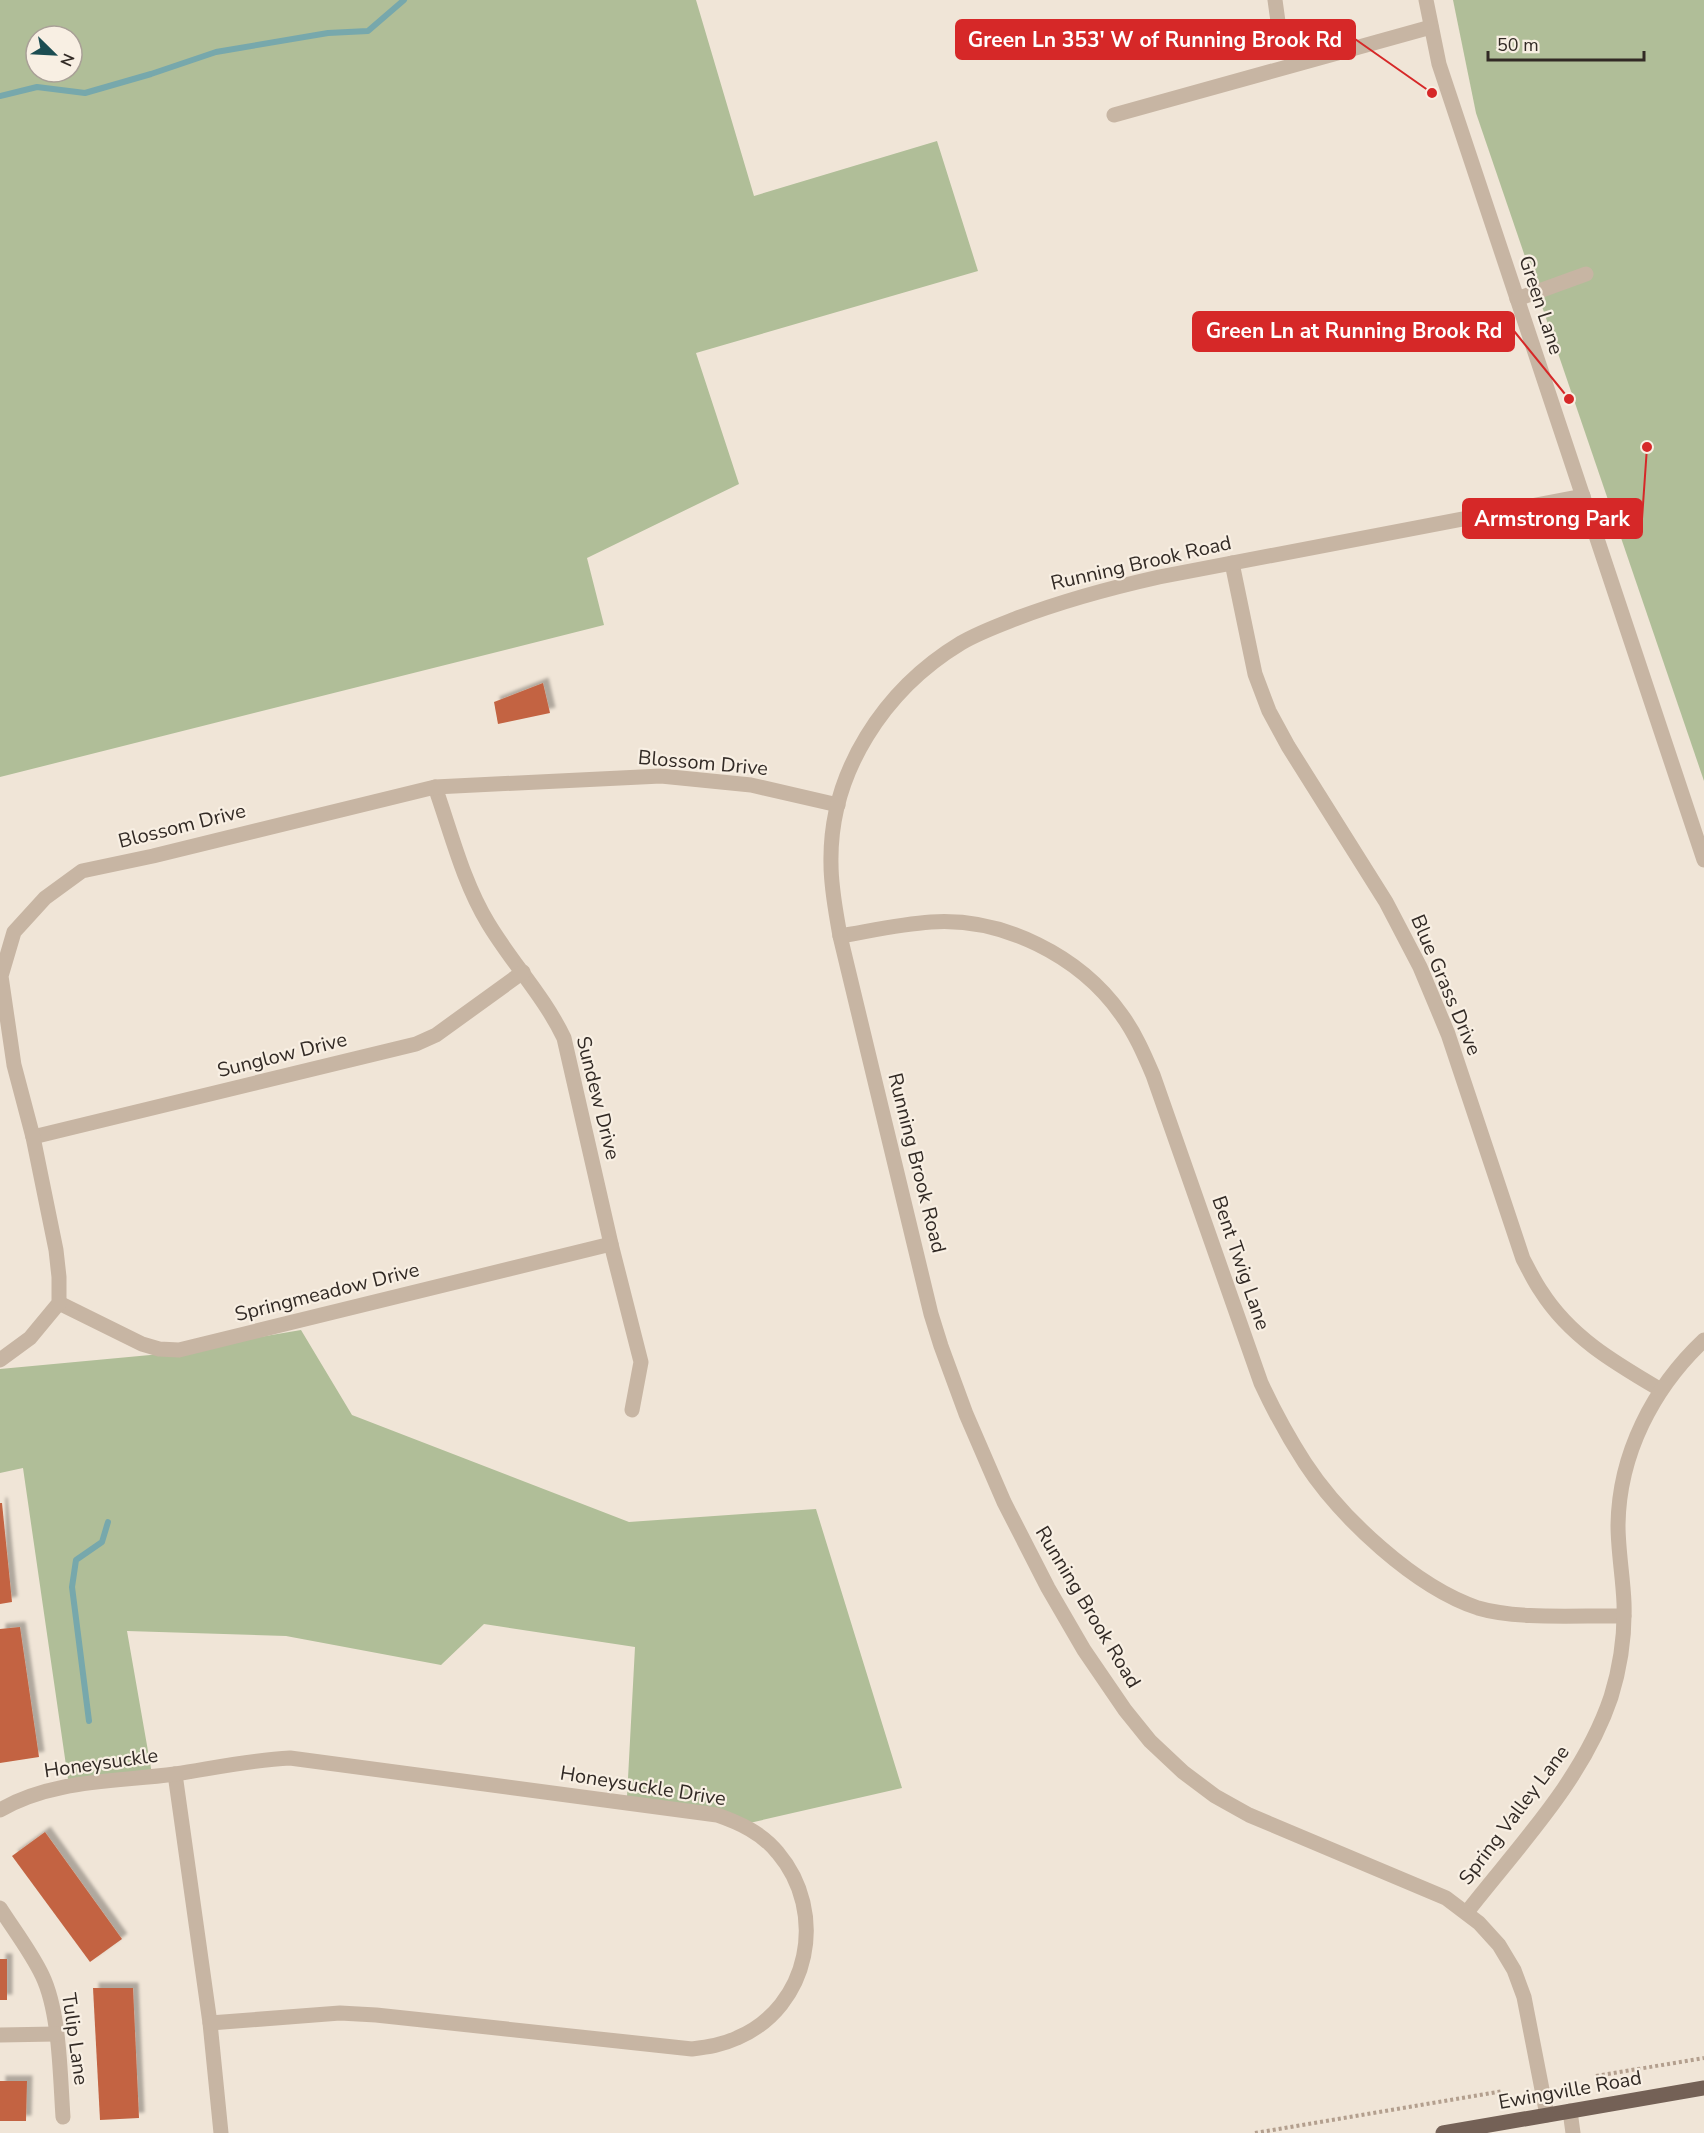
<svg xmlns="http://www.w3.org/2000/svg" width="1704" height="2133" viewBox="0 0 1704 2133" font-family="'Nunito Sans',sans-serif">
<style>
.green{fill:#b0be98;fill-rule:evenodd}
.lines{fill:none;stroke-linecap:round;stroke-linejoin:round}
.stream{stroke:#77a8ac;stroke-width:6}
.building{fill:#c36442;filter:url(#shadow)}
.path{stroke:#b39f8e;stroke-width:4;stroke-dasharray:3 3;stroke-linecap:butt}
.minor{stroke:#c7b5a3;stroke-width:15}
.major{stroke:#746156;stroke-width:15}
.labels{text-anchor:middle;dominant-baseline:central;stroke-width:4.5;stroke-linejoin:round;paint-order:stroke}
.street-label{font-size:20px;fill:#322a25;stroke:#f8efe3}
.leader{fill:none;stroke:#d62828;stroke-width:2}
.callout-dot{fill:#d62828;stroke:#f8efe3;stroke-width:2}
.callout{fill:#d62828;stroke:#d62828;stroke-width:2}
.callout-label{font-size:21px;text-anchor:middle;font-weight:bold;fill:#fff}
</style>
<defs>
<filter id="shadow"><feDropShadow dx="5.5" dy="-5.5" stdDeviation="1.5" flood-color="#0004"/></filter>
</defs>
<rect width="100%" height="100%" fill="#f0e5d7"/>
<g class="green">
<path d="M0 0H696L754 196 937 141 978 271 696 353 739 484 587 558 604 625 0 777ZM36 36H72V72H36Z"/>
<polygon points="1453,0 1704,0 1704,781 1476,113"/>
<polygon points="301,1330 352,1415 629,1522 816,1509 902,1788 745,1824 627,1797 635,1647 484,1624 441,1665 286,1636 127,1631 152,1774 69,1786 23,1468 0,1473 0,1369 161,1354"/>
</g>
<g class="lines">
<g class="stream">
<polyline points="0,96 37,87 85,93 151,74 216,52 328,33 368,31 404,0"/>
<polyline points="89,1721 72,1587 76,1560 102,1542 108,1522"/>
</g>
</g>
<g class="building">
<polygon points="543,683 550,713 498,724 494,702"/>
<polygon points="0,1503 2,1503 12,1602 0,1604"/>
<polygon points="20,1627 39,1757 0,1763 0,1629"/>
<polygon points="45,1832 122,1939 90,1962 12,1856"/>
<rect x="0" y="1959" width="7" height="41"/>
<polygon points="93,1988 133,1988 139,2118 100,2120"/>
<polygon points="0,2081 27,2081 26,2121 0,2121"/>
</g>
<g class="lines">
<g class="path">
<polyline points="1596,2076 1704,2058"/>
<polyline points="1255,2133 1503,2091"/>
</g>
<g class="minor">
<polyline points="1275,0 1279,29"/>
<polyline points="1426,0 1439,64 1704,860"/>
<polyline points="1114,115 1431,27"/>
<polyline points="1517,299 1586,274"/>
<path d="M1232 563 1255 674 1269 711 1288 746 1386 902 1420 967 1448 1034 1523 1259C1529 1270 1534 1281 1541 1291 1570 1337 1615 1363 1661 1390"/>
<path d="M435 787C451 832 463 882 488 923 512 963 544 996 564 1038L611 1244 641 1362 632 1410"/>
<path d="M840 936C870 931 901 924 931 922 1003 917 1080 956 1121 1014 1135 1033 1144 1054 1153 1075L1261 1383C1274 1411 1288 1437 1305 1463 1341 1518 1415 1587 1478 1608 1518 1620 1581 1615 1624 1616"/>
<polyline points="33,1137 416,1044 436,1035 523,972"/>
<polyline points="59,1303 142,1344 159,1349 179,1350 611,1244"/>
<polyline points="0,1360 30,1338 59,1303 59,1277 56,1250 33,1137 14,1065 1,976 14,932 45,898 82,871 153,856 435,787 661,776 751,785 838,805"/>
<polyline points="175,1774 210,2023 221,2133"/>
<path d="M0 1810C53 1779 117 1782 175 1774 214 1768 251 1760 290 1758L717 1815C740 1823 762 1833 778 1853 828 1912 810 2007 737 2038 722 2045 708 2047 692 2049L376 2015 340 2013 210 2023"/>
<path d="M0 1908C14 1930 31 1952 42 1975 60 2012 60 2075 63 2117"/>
<path d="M1467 1912C1520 1844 1583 1780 1611 1697 1620 1668 1625 1634 1624 1603 1623 1577 1618 1551 1618 1525 1619 1454 1653 1388 1704 1340"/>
<polyline points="0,2035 56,2034"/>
<polyline points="1570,2111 1573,2133"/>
<path d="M1547 2115 1524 1997 1514 1970 1499 1945 1479 1923 1446 1898 1249 1815 1215 1796 1183 1772 1150 1741 1125 1710 1084 1650 1048 1588 1004 1502 966 1414 941 1346 931 1314 840 936C836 912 831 889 831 864 829 772 885 689 961 643 978 633 997 626 1015 619 1062 601 1110 588 1159 577L1583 496"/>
</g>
<polyline class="major" points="1443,2133 1704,2088"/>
</g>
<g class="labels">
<g class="street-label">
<text transform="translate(1541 305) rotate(72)">Green Lane</text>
<text transform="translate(1141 563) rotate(-13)">Running Brook Road</text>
<text transform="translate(703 763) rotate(5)">Blossom Drive</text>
<text transform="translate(182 826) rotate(-14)">Blossom Drive</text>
<text transform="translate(1446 985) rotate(67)">Blue Grass Drive</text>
<text transform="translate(282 1055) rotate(-14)">Sunglow Drive</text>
<text transform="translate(598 1098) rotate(76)">Sundew Drive</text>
<text transform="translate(917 1163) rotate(76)">Running Brook Road</text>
<text transform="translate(1241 1263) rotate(71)">Bent Twig Lane</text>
<text transform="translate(327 1292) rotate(-14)">Springmeadow Drive</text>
<text transform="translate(1088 1607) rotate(59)">Running Brook Road</text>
<text transform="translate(101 1763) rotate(-8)">Honeysuckle</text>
<text transform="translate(643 1786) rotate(9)">Honeysuckle Drive</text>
<text transform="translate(1514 1815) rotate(-53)">Spring Valley Lane</text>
<text transform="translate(75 2039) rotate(82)">Tulip Lane</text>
<text transform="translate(1570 2090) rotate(-10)">Ewingville Road</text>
</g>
</g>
<path class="leader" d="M1432 93L1355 39M1569 399L1514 331M1647 447L1642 519"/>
<g class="callout-dot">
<circle cx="1432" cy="93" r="6"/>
<circle cx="1569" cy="399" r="6"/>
<circle cx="1647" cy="447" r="6"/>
</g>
<g class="callout">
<rect x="956" y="20" width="399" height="39" rx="6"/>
<rect x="1193" y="312" width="321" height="39" rx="6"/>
<rect x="1463" y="499" width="179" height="39" rx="6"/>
</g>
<g class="callout-label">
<text x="1155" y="47">Green Ln 353' W of Running Brook Rd</text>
<text x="1354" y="338">Green Ln at Running Brook Rd</text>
<text x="1552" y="526">Armstrong Park</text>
</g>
<g transform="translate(54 54) rotate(114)"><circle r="28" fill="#f8efe3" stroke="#a9a097" stroke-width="1.5"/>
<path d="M0-4.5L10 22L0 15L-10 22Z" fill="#1c4d52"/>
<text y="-9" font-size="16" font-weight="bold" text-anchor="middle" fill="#322a25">N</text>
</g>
<path d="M1488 51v9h156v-9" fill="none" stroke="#322a25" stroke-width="3"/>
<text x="1497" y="51" font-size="18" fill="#322a25" stroke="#f8efe3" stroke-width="4.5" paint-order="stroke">50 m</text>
</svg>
